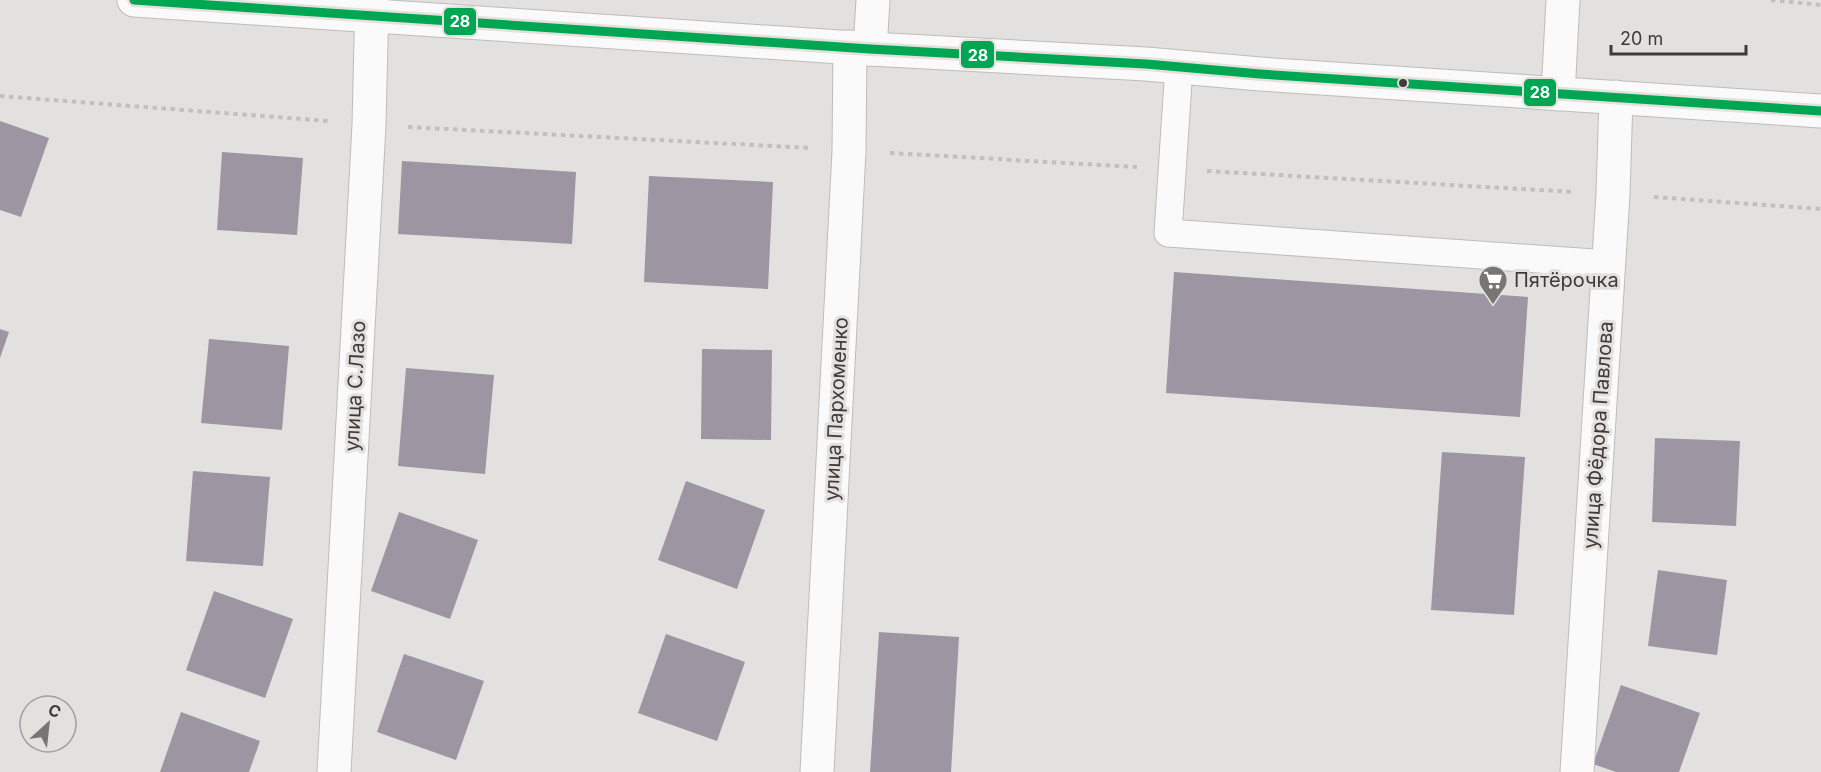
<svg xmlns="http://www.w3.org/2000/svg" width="1821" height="772" viewBox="0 0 1821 772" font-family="Inter,sans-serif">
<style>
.building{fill:#9d95a1}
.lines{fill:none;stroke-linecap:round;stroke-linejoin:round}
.lane-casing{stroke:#bebcbb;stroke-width:29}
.street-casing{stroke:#bebcbb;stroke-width:35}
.secondary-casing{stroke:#bebcbb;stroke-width:35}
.path{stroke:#c1c0bf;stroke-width:4;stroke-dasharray:4.5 4.5;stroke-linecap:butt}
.lane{stroke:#fbfafa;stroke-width:27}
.street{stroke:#fbfafa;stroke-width:33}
.secondary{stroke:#fbfafa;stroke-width:33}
.bus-1-casing{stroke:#e4e0de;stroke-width:14}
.bus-1{stroke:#00a651;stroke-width:9}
.bus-dot{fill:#3e3c3b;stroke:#e4e0de;stroke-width:2}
.labels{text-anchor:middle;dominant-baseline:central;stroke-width:6;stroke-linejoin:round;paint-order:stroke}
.poi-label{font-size:20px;fill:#3e3c3b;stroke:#e4e0de;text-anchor:start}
.street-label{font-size:20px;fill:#3e3c3b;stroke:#e4e0de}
.line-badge{stroke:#e4e0de;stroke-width:2}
.badge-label{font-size:16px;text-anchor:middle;font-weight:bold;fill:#fff}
</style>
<rect width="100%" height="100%" fill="#e3e1df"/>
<g class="building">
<polygon points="0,121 49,138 21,217 0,210"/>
<polygon points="222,152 303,158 297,235 217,230"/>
<polygon points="402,161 576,172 572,244 398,234"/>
<polygon points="649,176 773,182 768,289 644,282"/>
<polygon points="1174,272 1528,297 1520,417 1166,393"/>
<polygon points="0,329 9,332 0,358"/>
<polygon points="209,339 289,346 282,430 201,423"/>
<polygon points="702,349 772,350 771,440 701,439"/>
<polygon points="406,368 494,375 485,474 398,466"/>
<polygon points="1655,438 1740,441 1736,526 1652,522"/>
<polygon points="1442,452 1525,457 1514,615 1431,610"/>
<polygon points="193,471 270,477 263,566 186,561"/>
<polygon points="686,481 765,510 737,589 658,560"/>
<polygon points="399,512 478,540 450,619 371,591"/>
<polygon points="1658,570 1727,580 1717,655 1648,646"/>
<polygon points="214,591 293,619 265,698 186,670"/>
<polygon points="879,632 959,637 951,772 870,772"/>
<polygon points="666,634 745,662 717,741 638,713"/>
<polygon points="404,654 484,681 456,760 377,732"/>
<polygon points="1621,685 1700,713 1679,772 1616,772 1593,764"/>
<polygon points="181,712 260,741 249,772 160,772"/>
</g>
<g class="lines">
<g class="lane-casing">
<polyline id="lane" points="1179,67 1168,233 1608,264"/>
</g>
<g class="street-casing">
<g id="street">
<polyline points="870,49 873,0"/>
<polyline points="1558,94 1563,0"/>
<polyline points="334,772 369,125 372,0"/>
<polyline points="817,772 849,151 850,47"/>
<polyline points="1577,772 1613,194 1616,97"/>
</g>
</g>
<g class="secondary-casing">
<polyline id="secondary" points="134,0 870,49 1146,64 1260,74 1821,111"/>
</g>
<g class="path">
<polyline points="1771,0 1821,5"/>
<polyline points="0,96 328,121"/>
<polyline points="408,127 811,148"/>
<polyline points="890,153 1137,167"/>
<polyline points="1207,171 1574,192"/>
<polyline points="1654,197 1821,209"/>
</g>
<use href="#lane" class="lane"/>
<use href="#street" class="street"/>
<use href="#secondary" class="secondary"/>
<g class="bus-1-casing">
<polyline id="bus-1" points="134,0 870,49 1146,64 1260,74 1821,111"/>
</g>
<use href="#bus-1" class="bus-1"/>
</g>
<defs>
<g id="supermarket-pin" transform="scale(1.5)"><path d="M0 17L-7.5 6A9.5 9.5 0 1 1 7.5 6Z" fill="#787674" stroke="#e4e0de"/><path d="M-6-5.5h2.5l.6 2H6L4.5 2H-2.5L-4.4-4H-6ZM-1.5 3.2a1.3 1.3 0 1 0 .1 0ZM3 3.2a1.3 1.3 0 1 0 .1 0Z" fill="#fff"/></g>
</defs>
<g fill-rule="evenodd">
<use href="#supermarket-pin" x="1493" y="280"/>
</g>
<circle class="bus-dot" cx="1403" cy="83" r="5"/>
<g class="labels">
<g class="poi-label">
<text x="1514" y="280">Пятёрочка</text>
</g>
<g class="street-label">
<text transform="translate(355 386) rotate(-87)">улица С.Лазо</text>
<text transform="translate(836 409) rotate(-87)">улица Пархоменко</text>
<text transform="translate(1598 435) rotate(-86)">улица Фёдора Павлова</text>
</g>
</g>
<g class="line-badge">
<rect x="443" y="7" width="34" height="29" rx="6" fill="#00a651"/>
<rect x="960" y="40" width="35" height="29" rx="6" fill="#00a651"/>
<rect x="1523" y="78" width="34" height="29" rx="6" fill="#00a651"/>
</g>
<g class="badge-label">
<text x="460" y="27">28</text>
<text x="978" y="61">28</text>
<text x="1540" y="98">28</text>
</g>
<g transform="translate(48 724) rotate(27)"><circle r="28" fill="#e4e0de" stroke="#a29e9d" stroke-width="1.5"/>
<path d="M0-4.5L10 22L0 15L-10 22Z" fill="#787674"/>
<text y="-9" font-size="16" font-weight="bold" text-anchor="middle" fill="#3e3c3b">С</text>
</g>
<path d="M1611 45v9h135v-9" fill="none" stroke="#3e3c3b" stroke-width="3"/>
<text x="1620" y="45" font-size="18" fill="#3e3c3b" stroke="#e4e0de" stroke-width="4.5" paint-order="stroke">20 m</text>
</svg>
